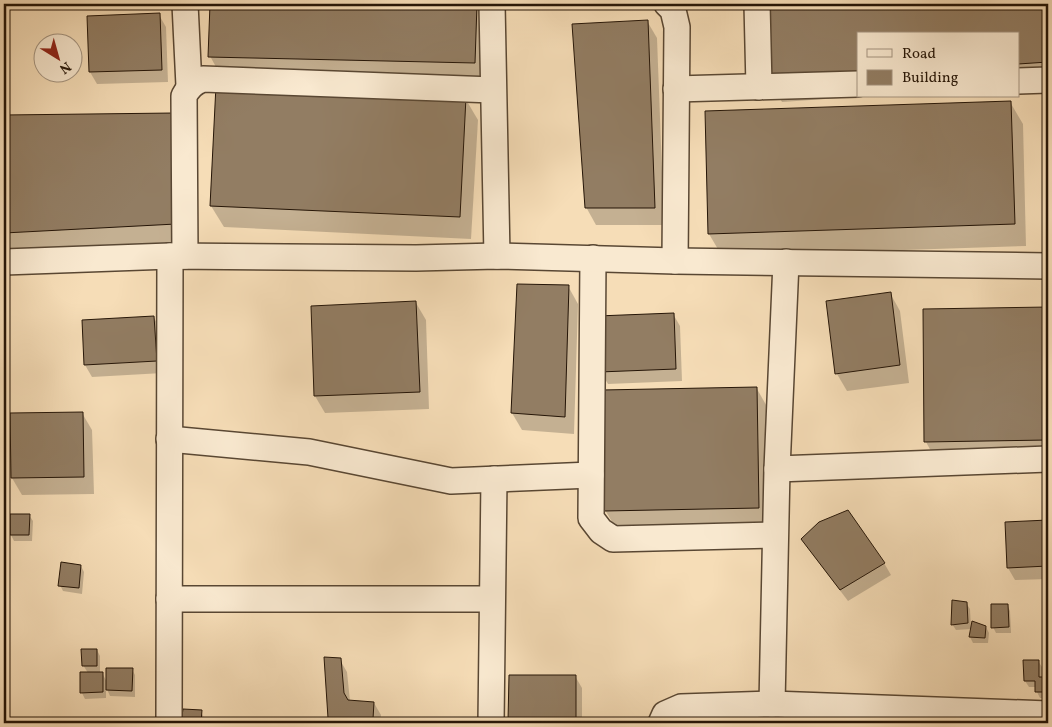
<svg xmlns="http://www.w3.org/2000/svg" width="1052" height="727" viewBox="0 0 1052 727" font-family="Vollkorn,serif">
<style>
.shadow{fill:#0003}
.building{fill:#927d63;stroke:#251507}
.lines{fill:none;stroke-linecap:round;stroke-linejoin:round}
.street-casing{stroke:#594733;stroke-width:28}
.street{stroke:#f9e9d0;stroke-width:25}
</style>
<rect width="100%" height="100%" fill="#f6ddb7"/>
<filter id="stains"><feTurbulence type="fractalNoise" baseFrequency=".004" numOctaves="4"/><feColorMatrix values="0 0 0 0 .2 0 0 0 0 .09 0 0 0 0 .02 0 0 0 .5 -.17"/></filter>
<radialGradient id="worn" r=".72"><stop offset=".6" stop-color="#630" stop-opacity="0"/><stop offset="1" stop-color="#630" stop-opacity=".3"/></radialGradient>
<g class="shadow">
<polygon points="211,4 489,4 487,84 222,78 210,56"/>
<polygon points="764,4 1048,4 1048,84 1018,86 1018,34 858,34 858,96 869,96 782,102 769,80"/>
<polygon points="159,15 166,27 168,82 97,84 90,72 88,17"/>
<polygon points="647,21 657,38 664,225 596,225 586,207"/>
<polygon points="465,98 478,120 471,239 224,227 211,206"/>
<polygon points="1010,102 1023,124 1026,246 722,256 709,234"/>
<polygon points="174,115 188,246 4,256 4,117"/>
<polygon points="568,286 578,304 574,434 522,430 512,413"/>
<polygon points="890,293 900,311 909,383 847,391 837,374"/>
<polygon points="416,303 426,320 429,409 325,413 315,396"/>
<polygon points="1048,308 1048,462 938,464 926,442 924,310"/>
<polygon points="673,314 680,326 682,381 608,384 601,372"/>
<polygon points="154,318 161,330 163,373 92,377 85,365"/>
<polygon points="757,389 769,410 771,529 618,532 605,510"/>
<polygon points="82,413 92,430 94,494 22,495 12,478"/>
<polygon points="29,515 33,521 32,541 14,541 11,535"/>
<polygon points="1048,521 1048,579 1015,580 1008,568 1006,524"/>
<polygon points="803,539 884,563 891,575 848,601 810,551"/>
<polygon points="81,566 84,572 82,594 63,591 60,585"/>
<polygon points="966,603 970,609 971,629 956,630 952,624"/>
<polygon points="1007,605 1010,611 1011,633 996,633 993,627"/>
<polygon points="986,627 989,633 988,643 973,643 970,637"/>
<polygon points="97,650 100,656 100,673 102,673 107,682 132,669 135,675 135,697 110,696 106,687 106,698 85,699 82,693 88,673 83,665"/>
<polygon points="340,660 347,672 350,701 374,703 381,715 380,723 333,723 330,717"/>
<polygon points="1025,661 1038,661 1042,667 1042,678 1048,679 1048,698 1040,698 1037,692 1036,687 1029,687 1025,681"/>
<polygon points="575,676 582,688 582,723 511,723 510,720"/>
<polygon points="184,710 201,712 204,718 204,723 183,723"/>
</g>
<g class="building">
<polygon points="210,4 477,4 475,63 208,57"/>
<polygon points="763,4 1048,4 1048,62 1018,64 1018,34 858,34 858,75 768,81"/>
<polygon points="160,13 162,70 89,72 87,16"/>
<polygon points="648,20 655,208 585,208 572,24"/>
<polygon points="216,85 466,97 460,217 210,206"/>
<polygon points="1011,101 1015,224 708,234 705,111"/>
<polygon points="174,113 176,224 4,233 4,115"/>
<polygon points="517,284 569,285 565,417 511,413"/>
<polygon points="891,292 900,365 835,374 826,301"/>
<polygon points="416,301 420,392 314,396 311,306"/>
<polygon points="1048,307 1048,440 924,442 923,309"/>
<polygon points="674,313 676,369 599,372 597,316"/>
<polygon points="154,316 157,361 84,365 82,320"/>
<polygon points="757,387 759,508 604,511 602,390"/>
<polygon points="83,412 84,477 11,478 10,413"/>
<polygon points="848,510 885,563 840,590 801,539 819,522"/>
<polygon points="10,514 30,514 29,535 10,535"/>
<polygon points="1048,520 1048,566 1007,568 1005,522"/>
<polygon points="61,562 81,565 79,588 58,586"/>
<polygon points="952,600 967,602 968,623 951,625"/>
<polygon points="991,604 1008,604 1009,627 991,628"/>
<polygon points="972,621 986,626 985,638 969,637"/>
<polygon points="81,649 97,649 97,666 82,666"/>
<polygon points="324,657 341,658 344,693 348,700 374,702 373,719 328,718"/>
<polygon points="1023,660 1039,660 1039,677 1048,677 1048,692 1035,692 1035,681 1024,681"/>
<polygon points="106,668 133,668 132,691 106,690"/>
<polygon points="80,672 103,672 103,692 80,693"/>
<polygon points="509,675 576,675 576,721 508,721"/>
<polygon points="183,709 202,710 201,723 181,723"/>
</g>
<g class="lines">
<g class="street-casing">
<g id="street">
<polyline points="185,4 189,86"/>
<polyline points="492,4 497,256"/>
<polyline points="667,4 673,10 677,27 675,261"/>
<polyline points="757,4 759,87"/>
<polyline points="1018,81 1048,80"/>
<polyline points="676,89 858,84"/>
<path d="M185 256 184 96C189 87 193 83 203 79L493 90"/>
<polyline points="593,258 591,518 601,531 613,539 775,535"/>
<polyline points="4,262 170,256 416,258 497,256 675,261 1048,266"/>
<polyline points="169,439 309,452 451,481 591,475"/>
<polyline points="777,469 1048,459"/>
<polyline points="169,599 492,599"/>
<polyline points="772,704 777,469 786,262"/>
<polyline points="169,723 170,256"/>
<polyline points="491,723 494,479"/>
<polyline points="661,723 665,714 681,707 772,704 1048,714"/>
</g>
</g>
<use href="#street" class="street"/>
</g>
<rect width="1052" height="727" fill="none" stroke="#f6ddb7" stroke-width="20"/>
<rect x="5" y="5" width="1042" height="717" fill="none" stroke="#251507" stroke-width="2.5"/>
<rect x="10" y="10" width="1032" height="707" fill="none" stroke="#251507"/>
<rect x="857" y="32" width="162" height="65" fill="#f9e9d0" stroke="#a49480"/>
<rect x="867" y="49" width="25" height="8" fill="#f9e9d0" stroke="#a49480"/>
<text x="902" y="58" font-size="15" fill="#251507">Road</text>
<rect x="867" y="70" width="25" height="15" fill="#927d63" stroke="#a49480"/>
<text x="902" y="82" font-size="15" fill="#251507">Building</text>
<g transform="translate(58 58) rotate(143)"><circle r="24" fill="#f9e9d0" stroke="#a49480"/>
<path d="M0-4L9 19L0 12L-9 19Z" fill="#8f2418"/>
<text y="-8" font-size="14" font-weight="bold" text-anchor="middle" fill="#251507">N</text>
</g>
<rect width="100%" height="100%" filter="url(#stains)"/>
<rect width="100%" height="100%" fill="url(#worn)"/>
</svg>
